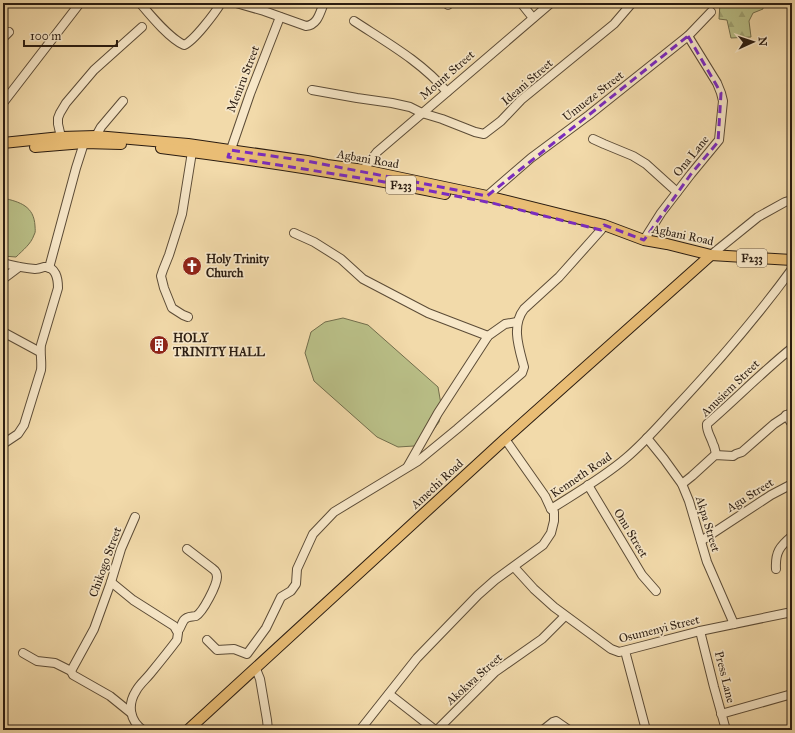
<svg xmlns="http://www.w3.org/2000/svg" width="795" height="733" viewBox="0 0 795 733" font-family="'IM FELL Great Primer',serif">
<style>
.forest{fill:url(#forest-firs);stroke:#726e4c}
.pitch{fill:#bac088;stroke:#726e4c}
.lines{fill:none;stroke-linecap:round;stroke-linejoin:round}
.minor-casing{stroke:#5c4c37;stroke-width:10}
.major-casing{stroke:#2a1c11;stroke-width:12}
.minor{stroke:#f7e7c8;stroke-width:8}
.major{stroke:#e9bd75;stroke-width:10}
.marked{fill:none;stroke:#7b2cbf;stroke-width:3;stroke-dasharray:8 5;stroke-linejoin:round}
.labels{text-anchor:middle;dominant-baseline:central;stroke-width:3.5;stroke-linejoin:round;paint-order:stroke}
.shield{fill:#f7e7c8;stroke:#685948;stroke-width:1}
.shield-label{font-size:11px;font-weight:bold;fill:#2a1c11}
.street-label{font-size:12px;fill:#2a1c11;stroke:#f7e7c8}
.poi-label{font-size:12px;font-weight:bold;fill:#2a1c11;stroke:#f7e7c8;text-anchor:start}
</style>
<defs>
<pattern id="forest-firs" width="22" height="20" patternUnits="userSpaceOnUse"><rect width="22" height="20" fill="#bac088"/><path d="M5 1l3.5 6h-7zM16 11l3.5 6h-7z" fill="#a0a474"/></pattern>
</defs>
<rect width="100%" height="100%" fill="#f2daaa"/>
<filter id="stains"><feTurbulence type="fractalNoise" baseFrequency=".005" numOctaves="4"/><feColorMatrix values="0 0 0 0 .2 0 0 0 0 .09 0 0 0 0 .02 0 0 0 .5 -.17"/></filter>
<radialGradient id="worn" r=".72"><stop offset=".6" stop-color="#630" stop-opacity="0"/><stop offset="1" stop-color="#630" stop-opacity=".3"/></radialGradient>
<polygon class="forest" points="720,3 763,3 763,9 753,13 749,21 751,37 731,38 727,20 719,19"/>
<g class="pitch">
<path d="M3 198C20 202 34 206 35 226 35 229 36 232 34 235 31 244 23 250 16 257L3 256Z"/>
<polygon points="343,318 368,325 438,387 442,410 439,422 429,436 414,446 398,447 377,437 314,381 305,353 311,332 325,322"/>
</g>
<g class="lines">
<g class="minor-casing">
<g id="minor">
<path d="M140 3C151 16 169 38 184 45 194 41 215 13 221 3"/>
<path d="M236 3 264 11 306 26C318 25 320 12 324 3"/>
<polyline points="521,3 533,18"/>
<polyline points="448,5 450,3"/>
<path d="M354 21C386 42 422 62 447 92"/>
<polyline points="3,38 9,32"/>
<polyline points="312,90 357,98 392,103 410,107 422,113 442,119 475,132 484,134 501,121 521,100 614,24 632,3"/>
<polyline points="3,103 80,3"/>
<polyline points="96,136 101,127 123,101"/>
<polyline points="61,137 58,124 58,118 60,113 66,103 94,70 142,27"/>
<polyline points="593,139 604,144 633,156 646,164 677,192"/>
<polyline points="229,155 250,94 280,17"/>
<polyline points="361,173 377,152 551,3"/>
<polyline points="487,196 531,158 589,115 688,36 711,12"/>
<polyline points="294,233 314,242 341,259 363,279 428,313 488,336"/>
<polyline points="644,240 661,213 691,174 719,140 723,101 721,93 717,83 688,36"/>
<polyline points="711,255 758,217 785,202 792,200"/>
<path d="M3 263C14 266 24 268 35 269 38 269 41 268 44 267 56 266 58 279 58 288L41 345C40 354 42 362 41 370L24 425 18 434 3 444"/>
<polyline points="49,268 76,168 84,143"/>
<polyline points="3,279 19,267"/>
<polyline points="188,317 183,315 172,308 164,288 161,276 163,270 169,255 182,214 192,152"/>
<polyline points="3,332 40,352"/>
<polyline points="786,415 792,424"/>
<polyline points="647,438 664,459 682,484 689,501 707,562 734,624"/>
<path d="M716 454C715 451 715 447 713 444 711 437 706 431 707 424 736 399 762 372 792 348"/>
<polyline points="408,466 438,413 488,336 505,324 517,322"/>
<polyline points="682,484 692,476 715,455 733,456 736,454 742,452 774,424 792,412"/>
<polyline points="588,485 642,575 656,591"/>
<path d="M551 509C576 493 604 477 626 458 645 442 661 423 677 406 718 362 757 317 792 269"/>
<polyline points="701,541 771,495 792,484"/>
<polyline points="514,567 534,589 554,607 611,649 619,652 627,650 700,631 792,612"/>
<path d="M776 569C775 552 780 546 792 536"/>
<path d="M111 582 133 600 174 626 178 633 177 640C168 652 159 663 150 674 145 680 139 685 136 691 127 705 130 721 143 730"/>
<path d="M178 631C181 628 181 624 184 620 187 616 192 617 196 616 203 612 217 585 217 577 217 574 216 571 213 569L187 549"/>
<polyline points="700,631 714,687 726,730"/>
<path d="M207 640 217 650 234 649 247 654 266 628 281 597 291 591 296 584 297 569 313 534 334 512 418 461 457 429 522 373 524 367C519 348 511 326 524 309L559 277 601 230 604 225"/>
<polyline points="625,651 646,730"/>
<polyline points="23,653 37,661 55,663 71,671"/>
<polyline points="256,669 260,679 267,720 268,730"/>
<polyline points="389,694 435,730"/>
<polyline points="131,713 110,696 73,675 71,671 94,629 111,582 121,549 135,517"/>
<polyline points="721,714 792,694"/>
<polyline points="360,730 417,658 478,595 495,580 543,545 551,533 554,521 554,512 551,509 545,496 505,439"/>
<polyline points="437,730 495,672 542,639 565,616"/>
<polyline points="543,730 553,722 556,721 569,730"/>
</g>
</g>
<g class="major-casing">
<g id="major">
<polyline points="3,143 61,137 96,136 188,144 307,161 327,165 364,170 487,196 604,225 644,240 667,244 711,255 792,260"/>
<polyline points="35,147 84,143 121,144"/>
<path d="M161 148C256 160 351 174 445 194"/>
<polyline points="188,730 505,439 711,255"/>
</g>
</g>
<use href="#minor" class="minor"/>
<use href="#major" class="major"/>
</g>
<path class="marked" d="M688 36 721 93 718 142 691 174 644 240 604 225 601 230 492 203 379 181 228 157 230 150 307 161 487 196Z"/>
<defs>
<g id="church-disc" transform="scale(1)"><circle r="9.5" fill="#8f2418" stroke="#f7e7c8"/><path d="M-1.2-6h2.4v3.5h3.3v2.4h-3.3V6h-2.4V-.1h-3.3v-2.4h3.3Z" fill="#fff"/></g>
<g id="building-disc" transform="scale(1)"><circle r="9.5" fill="#8f2418" stroke="#f7e7c8"/><path d="M-4-6H4V6H1V3H-1V6H-4ZM-2.5-4.3h1.7v1.8h-1.7ZM.8-4.3h1.7v1.8H.8ZM-2.5-1h1.7V.8h-1.7ZM.8-1h1.7V.8H.8Z" fill="#fff"/></g>
</defs>
<g fill-rule="evenodd">
<use href="#church-disc" x="192" y="266"/>
<use href="#building-disc" x="159" y="345"/>
</g>
<g class="labels">
<g class="shield">
<rect x="386" y="176" width="30" height="18" rx="3"/>
<rect x="737" y="249" width="30" height="18" rx="3"/>
</g>
<g class="shield-label">
<text x="401" y="185">F233</text>
<text x="752" y="258">F233</text>
</g>
<g class="street-label">
<text transform="translate(447 75) rotate(-41)">Mount Street</text>
<text transform="translate(243 79) rotate(-69)">Meniru Street</text>
<text transform="translate(527 82) rotate(-41)">Ideani Street</text>
<text transform="translate(593 96) rotate(-38)">Umueze Street</text>
<text transform="translate(691 156) rotate(-51)">Ona Lane</text>
<text transform="translate(368 159) rotate(10)">Agbani Road</text>
<text transform="translate(683 235) rotate(12)">Agbani Road</text>
<text transform="translate(730 388) rotate(-44)">Anusiem Street</text>
<text transform="translate(581 475) rotate(-34)">Kenneth Road</text>
<text transform="translate(437 484) rotate(-43)">Amechi Road</text>
<text transform="translate(750 495) rotate(-32)">Agu Street</text>
<text transform="translate(708 524) rotate(73)">Akpa Street</text>
<text transform="translate(631 533) rotate(59)">Onu Street</text>
<text transform="translate(105 562) rotate(-70)">Chikogo Street</text>
<text transform="translate(659 629) rotate(-14)">Osumenyi Street</text>
<text transform="translate(725 677) rotate(76)">Press Lane</text>
<text transform="translate(474 679) rotate(-42)">Akokwa Street</text>
</g>
<g class="poi-label">
<text x="206" y="259">Holy Trinity<tspan x="206" dy="14">Church</tspan></text>
<text x="173" y="338">HOLY<tspan x="173" dy="14">TRINITY HALL</tspan></text>
</g>
</g>
<rect width="795" height="733" fill="none" stroke="#f2daaa" stroke-width="16"/>
<rect x="4" y="4" width="787" height="725" fill="none" stroke="#2a1c11" stroke-width="2"/>
<rect x="8" y="8" width="779" height="717" fill="none" stroke="#2a1c11"/>
<g transform="translate(753 42) rotate(87)" stroke="#f7e7c8" stroke-width="3" paint-order="stroke">
<path d="M0-3L7 15L0 10L-7 15Z" fill="#2a1c11"/>
<text y="-6" font-size="11" font-weight="bold" text-anchor="middle" fill="#2a1c11">N</text>
</g>
<path d="M24 40v6h93v-6" fill="none" stroke="#2a1c11" stroke-width="2"/>
<text x="30" y="40" font-size="12" fill="#2a1c11" stroke="#f7e7c8" stroke-width="3" paint-order="stroke">100 m</text>
<rect width="100%" height="100%" filter="url(#stains)"/>
<rect width="100%" height="100%" fill="url(#worn)"/>
</svg>
